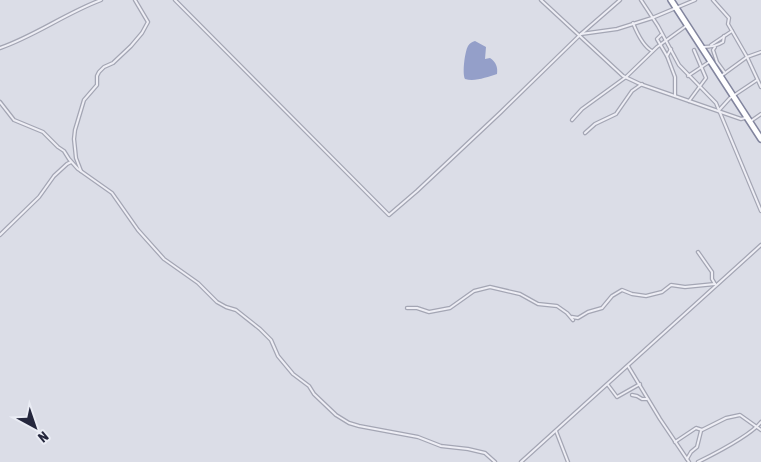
<svg xmlns="http://www.w3.org/2000/svg" width="761" height="462" viewBox="0 0 761 462" font-family="'Asap Condensed',sans-serif">
<style>
.water{fill:#949fc9}
.lines{fill:none;stroke-linecap:round;stroke-linejoin:round}
.minor-casing{stroke:#a4a6b4;stroke-width:4.5}
.trunk-casing{stroke:#82859e;stroke-width:8}
.minor{stroke:#eeeef5;stroke-width:2}
.trunk{stroke:#fff;stroke-width:5}
</style>
<rect width="100%" height="100%" fill="#dbdde7"/>
<path class="water" d="M475 41 486 47 485 59 490 58C496 62 498 67 497 74 487 77 475 82 465 79 462 73 465 51 468 46 470 43 472 42 475 41Z"/>
<g class="lines">
<g class="minor-casing">
<g id="minor">
<polyline points="175,0 389,215 417,191 501,112 581,34 620,0"/>
<polyline points="541,0 623,76 640,84 741,119 745,118"/>
<polyline points="641,0 658,26 679,65 716,103 761,211"/>
<polyline points="713,0 729,18 728,24 747,57 761,87"/>
<path d="M633 23C637 33 643 46 652 51"/>
<polyline points="581,34 617,29 652,18 695,0"/>
<polyline points="661,35 657,39 667,56"/>
<polyline points="711,45 732,31"/>
<path d="M703 47C710 47 717 46 723 42L724 36"/>
<polyline points="715,47 713,50 717,62 725,73"/>
<path d="M0 48C35 36 66 13 101 0"/>
<polyline points="671,49 667,56 675,77 675,96"/>
<polyline points="688,76 709,62"/>
<polyline points="721,76 747,57 761,52"/>
<polyline points="689,101 706,78 694,50"/>
<polyline points="0,102 14,120 43,132 58,147 64,151 69,159 78,169 112,193 138,230 164,259 198,283 217,302 226,307 236,310 260,329 271,340 278,356 293,374 309,386 314,394 336,415 349,423 359,426 418,437 441,446 468,449 485,453 495,462"/>
<polyline points="720,109 730,98 757,80"/>
<polyline points="572,120 582,109 626,77 657,47 686,26"/>
<polyline points="751,121 761,114"/>
<polyline points="585,133 595,124 616,114 632,91 642,84"/>
<polyline points="81,171 76,158 74,139 75,130 84,100 97,85 97,76 99,72 104,67 113,63 131,46 142,33 148,22 135,0"/>
<polyline points="0,235 39,197 54,176 67,164 71,162"/>
<polyline points="698,252 712,272 712,279 715,284"/>
<polyline points="407,308 417,308 429,312 450,308 474,291 490,287 520,294 538,304 557,306 567,313 573,320"/>
<polyline points="572,317 578,318 588,312 602,308 612,296 622,290 632,294 646,296 662,292 671,285 685,287 715,284"/>
<polyline points="628,366 660,419 689,462"/>
<polyline points="608,385 617,397 640,384"/>
<polyline points="632,395 637,396 642,399 647,399"/>
<polyline points="556,431 568,462"/>
<polyline points="675,442 696,428 702,430 726,418 740,415 761,430"/>
<polyline points="687,459 691,452 697,447 701,431"/>
<polyline points="521,462 761,245"/>
<path d="M698 462C714 454 751 435 761 422"/>
</g>
</g>
<g class="trunk-casing">
<polyline id="trunk" points="671,0 761,139"/>
</g>
<use href="#minor" class="minor"/>
<use href="#trunk" class="trunk"/>
</g>
<g transform="translate(35 427) rotate(140)" stroke="#eaecf4" stroke-width="4" paint-order="stroke">
<path d="M0-4L9 19L0 12L-9 19Z" fill="#25273d"/>
<text y="-8" font-size="14" font-weight="bold" text-anchor="middle" fill="#25273d">N</text>
</g>
</svg>
